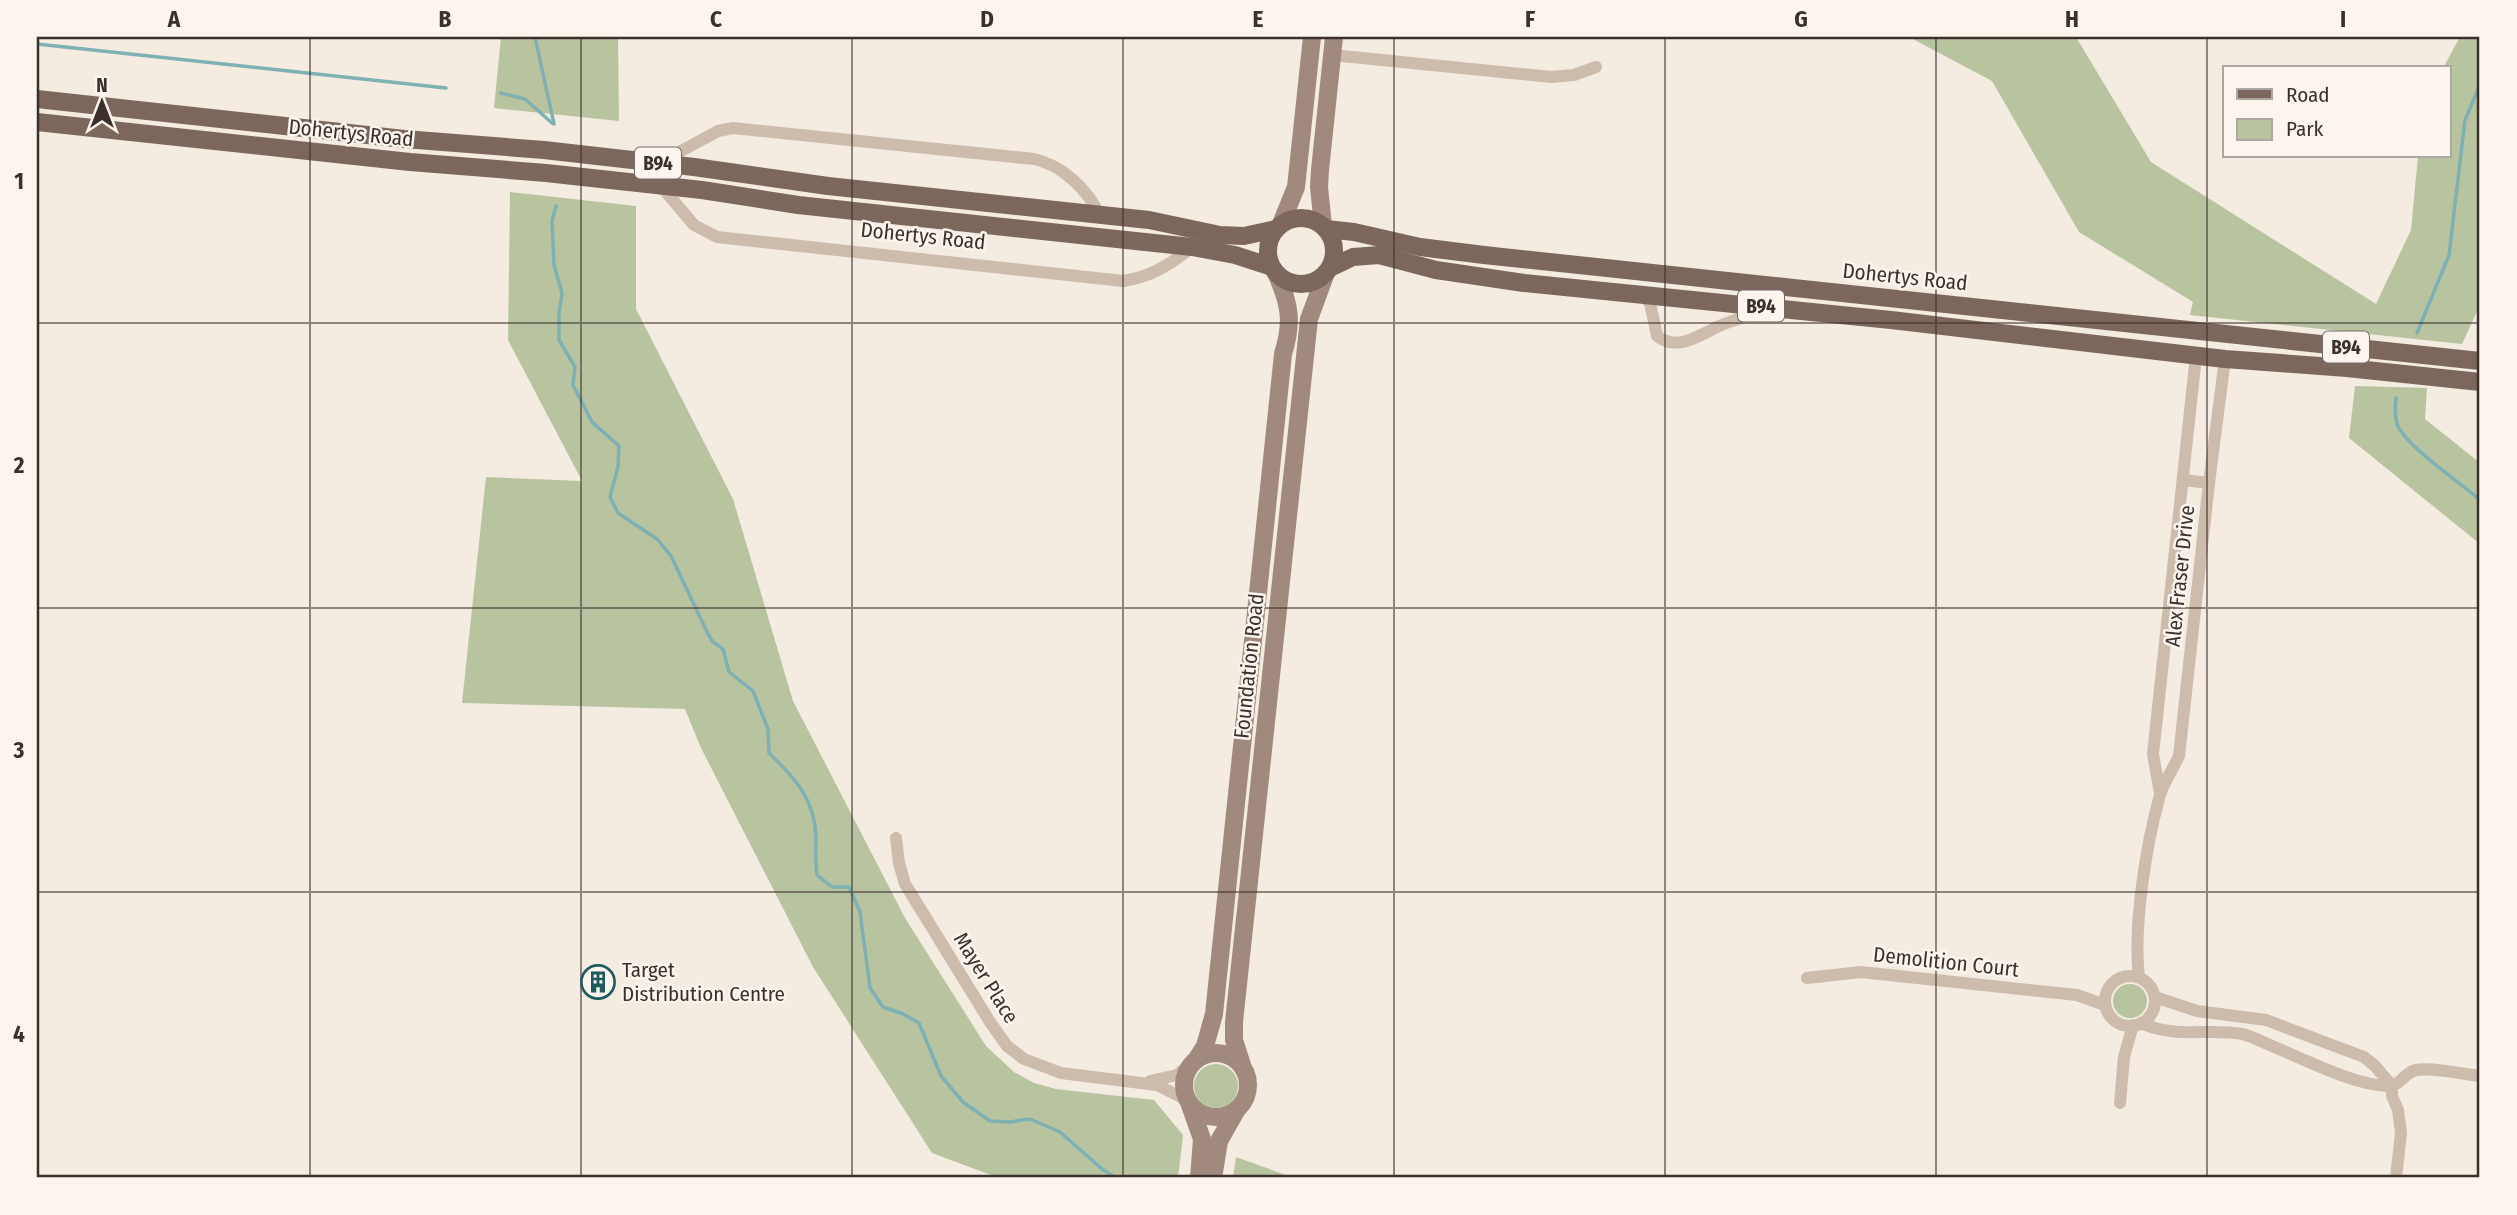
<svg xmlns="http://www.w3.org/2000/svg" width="2517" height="1215" viewBox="0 0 2517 1215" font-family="'Fira Sans Condensed',sans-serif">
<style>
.green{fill:#b8c4a0}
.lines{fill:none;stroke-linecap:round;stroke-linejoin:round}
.stream{stroke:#7fb0b2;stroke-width:3.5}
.street{stroke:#cdbbac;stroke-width:12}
.secondary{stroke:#a18a7d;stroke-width:18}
.primary{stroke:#7d675c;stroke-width:18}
.grid{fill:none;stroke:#3b302b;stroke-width:2;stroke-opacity:0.55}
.labels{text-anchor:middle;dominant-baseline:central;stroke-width:5;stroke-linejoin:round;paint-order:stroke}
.shield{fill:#fbf5ee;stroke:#756b66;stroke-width:2}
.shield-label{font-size:19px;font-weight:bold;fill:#3b302b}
.street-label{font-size:21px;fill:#3b302b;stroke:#fbf5ee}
.poi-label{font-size:21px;fill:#3b302b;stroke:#fbf5ee;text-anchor:start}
.neatline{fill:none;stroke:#3b302b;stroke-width:2.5}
.grid-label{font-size:23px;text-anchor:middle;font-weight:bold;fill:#3b302b}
</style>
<rect width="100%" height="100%" fill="#f4ebe1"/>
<g class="green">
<polygon points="501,37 618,37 619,121 494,108"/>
<polygon points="1909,37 2076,37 2151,162 2376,304 2411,230 2418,156 2449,156 2449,68 2443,68 2460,37 2480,37 2480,305 2462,344 2190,315 2193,302 2079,232 1992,81"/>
<polygon points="510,192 636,206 636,309 733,499 793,701 905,918 986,1046 1014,1072 1034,1083 1056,1089 1154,1100 1183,1135 1178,1178 999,1178 932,1153 813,967 701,748 685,709 462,703 486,477 582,481 508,340"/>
<polygon points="2355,386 2427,388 2425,419 2480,463 2480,544 2349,438"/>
<circle cx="2130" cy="1001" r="17"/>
<circle cx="1216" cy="1086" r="22"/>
<polygon points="1236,1157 1294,1178 1233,1178"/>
</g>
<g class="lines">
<g class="stream">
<polyline points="535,37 554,124"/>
<polyline points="37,44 446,88"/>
<polyline points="501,93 525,99 552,123"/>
<path d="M556 206 552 221 554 265 562 293 559 313V340L575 367 573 385 592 422 619 446 618 467 610 497 618 513 657 539 671 556 708 634 713 642 723 649 729 672 753 691 768 729 769 753C794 777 815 799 816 837 816 850 815 862 817 875L832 887H849L860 912 870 988 883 1007 903 1014 919 1023 941 1076 963 1102 990 1121 1010 1122 1030 1119 1060 1132 1102 1169 1116 1178"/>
<polyline points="2417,333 2449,255 2465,120 2480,85"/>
<path d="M2396 398C2395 408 2394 421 2400 430 2415 452 2459 482 2480 500"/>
</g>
<g class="street">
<polyline points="1332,55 1551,77 1574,75 1596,67"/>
<path d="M659 163 718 131 733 128 1034 159C1062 165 1087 189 1099 214"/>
<path d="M661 186 694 225 717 237 1123 281C1151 277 1171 264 1192 247"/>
<path d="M1641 294 1650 303 1657 336C1676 351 1697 337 1715 328 1731 320 1751 315 1769 311"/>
<polyline points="2183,480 2209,483"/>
<polyline points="2160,793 2153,754 2196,356"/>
<polyline points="896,838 899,863 905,884 990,1022 1007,1046 1024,1059 1061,1073 1157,1085 1187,1100"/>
<circle cx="2130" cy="1001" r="25"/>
<path d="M2139 977C2133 926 2146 845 2160 795 2164 782 2173 769 2179 756L2209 483 2225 359"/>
<polyline points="1807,978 1861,972 2077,995 2105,1005"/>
<polyline points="2155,997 2197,1011 2266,1020 2364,1057 2375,1066 2392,1086 2392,1096 2398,1110 2401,1133 2396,1178"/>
<path d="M2141 1023C2177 1039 2205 1028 2242 1034 2252 1036 2262 1042 2272 1046 2304 1059 2355 1086 2389 1086 2401 1085 2405 1072 2416 1070 2435 1067 2461 1074 2480 1076"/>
<polyline points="1150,1081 1177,1075 1192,1063"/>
<polyline points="2120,1103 2124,1057 2133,1025"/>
</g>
<g class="secondary">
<polyline points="1281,224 1296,187 1312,37"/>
<polyline points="1323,226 1319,187 1320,170 1334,37"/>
<circle cx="1216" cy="1085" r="32"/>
<path d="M1196 1060 1205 1046 1214 1014 1283 354C1293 322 1290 304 1276 273"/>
<polyline points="1242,1065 1234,1040 1234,1022 1309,319 1326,273"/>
<polyline points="1190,1105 1202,1139 1199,1178"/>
<polyline points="1213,1178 1219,1141 1236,1111"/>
</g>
<g class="primary">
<polyline points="37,99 404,139 544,150 694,167 828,186 1149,220 1220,235 1244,236 1276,229"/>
<polyline points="37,122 410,162 546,173 702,190 798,205 1192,247 1235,255 1272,267"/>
<circle cx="1301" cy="251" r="33"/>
<polyline points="1326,229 1354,232 1420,247 1484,255 2480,361"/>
<polyline points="1330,268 1353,257 1379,255 1436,270 1524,283 1891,320 2225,359 2347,368 2480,382"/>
</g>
</g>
<path class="grid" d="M310 37V1178M581 37V1178M852 37V1178M1123 37V1178M1394 37V1178M1665 37V1178M1936 37V1178M2207 37V1178M37 323H2480M37 608H2480M37 892H2480"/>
<defs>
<g id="building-ring" transform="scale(1.75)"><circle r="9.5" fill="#fbf5ee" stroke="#1f5a5e" stroke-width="1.5"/><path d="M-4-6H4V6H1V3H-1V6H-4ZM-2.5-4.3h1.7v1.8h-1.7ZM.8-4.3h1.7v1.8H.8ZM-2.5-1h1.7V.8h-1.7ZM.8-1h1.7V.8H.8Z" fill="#1f5a5e"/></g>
</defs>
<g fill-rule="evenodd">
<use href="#building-ring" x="598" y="982"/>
</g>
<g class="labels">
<g class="shield">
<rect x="635" y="147.5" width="46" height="31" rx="5"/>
<rect x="1738" y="290.5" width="46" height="31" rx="5"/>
<rect x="2323" y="331.5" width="46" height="31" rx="5"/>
</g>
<g class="shield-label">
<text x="658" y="163">B94</text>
<text x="1761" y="306">B94</text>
<text x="2346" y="347">B94</text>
</g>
<g class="street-label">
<text transform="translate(351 133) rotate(6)">Dohertys Road</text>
<text transform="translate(923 236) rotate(6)">Dohertys Road</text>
<text transform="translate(1905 277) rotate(6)">Dohertys Road</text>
<text transform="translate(2180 576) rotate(-84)">Alex Fraser Drive</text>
<text transform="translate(1249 666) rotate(-84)">Foundation Road</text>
<text transform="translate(1946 962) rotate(6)">Demolition Court</text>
<text transform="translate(986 978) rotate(58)">Mayer Place</text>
</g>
<g class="poi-label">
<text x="622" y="970">Target<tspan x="622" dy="24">Distribution Centre</tspan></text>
</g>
</g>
<rect width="2517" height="1215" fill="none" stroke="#fbf5ee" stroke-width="77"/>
<rect x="2223" y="66" width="228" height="91" fill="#fbf5ee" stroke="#aea6a0" stroke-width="2"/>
<rect x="2237" y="89" width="35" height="10" fill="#7d675c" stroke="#aea6a0" stroke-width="2"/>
<text x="2286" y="102" font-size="21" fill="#3b302b">Road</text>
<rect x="2237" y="119" width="35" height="21" fill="#b8c4a0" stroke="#aea6a0" stroke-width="2"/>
<text x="2286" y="136" font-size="21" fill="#3b302b">Park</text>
<g transform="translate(102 102)" stroke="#fbf5ee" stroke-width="5" paint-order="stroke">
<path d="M0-5L12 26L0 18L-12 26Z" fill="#3b302b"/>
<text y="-10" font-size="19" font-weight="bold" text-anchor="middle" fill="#3b302b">N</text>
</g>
<rect x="38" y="38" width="2440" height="1138" class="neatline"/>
<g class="grid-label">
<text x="174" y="27">A</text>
<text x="445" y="27">B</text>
<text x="716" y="27">C</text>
<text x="987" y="27">D</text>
<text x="1258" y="27">E</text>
<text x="1530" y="27">F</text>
<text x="1801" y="27">G</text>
<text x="2072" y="27">H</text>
<text x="2343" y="27">I</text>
<text x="19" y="189">1</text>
<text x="19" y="473">2</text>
<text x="19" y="758">3</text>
<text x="19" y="1042">4</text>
</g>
</svg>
